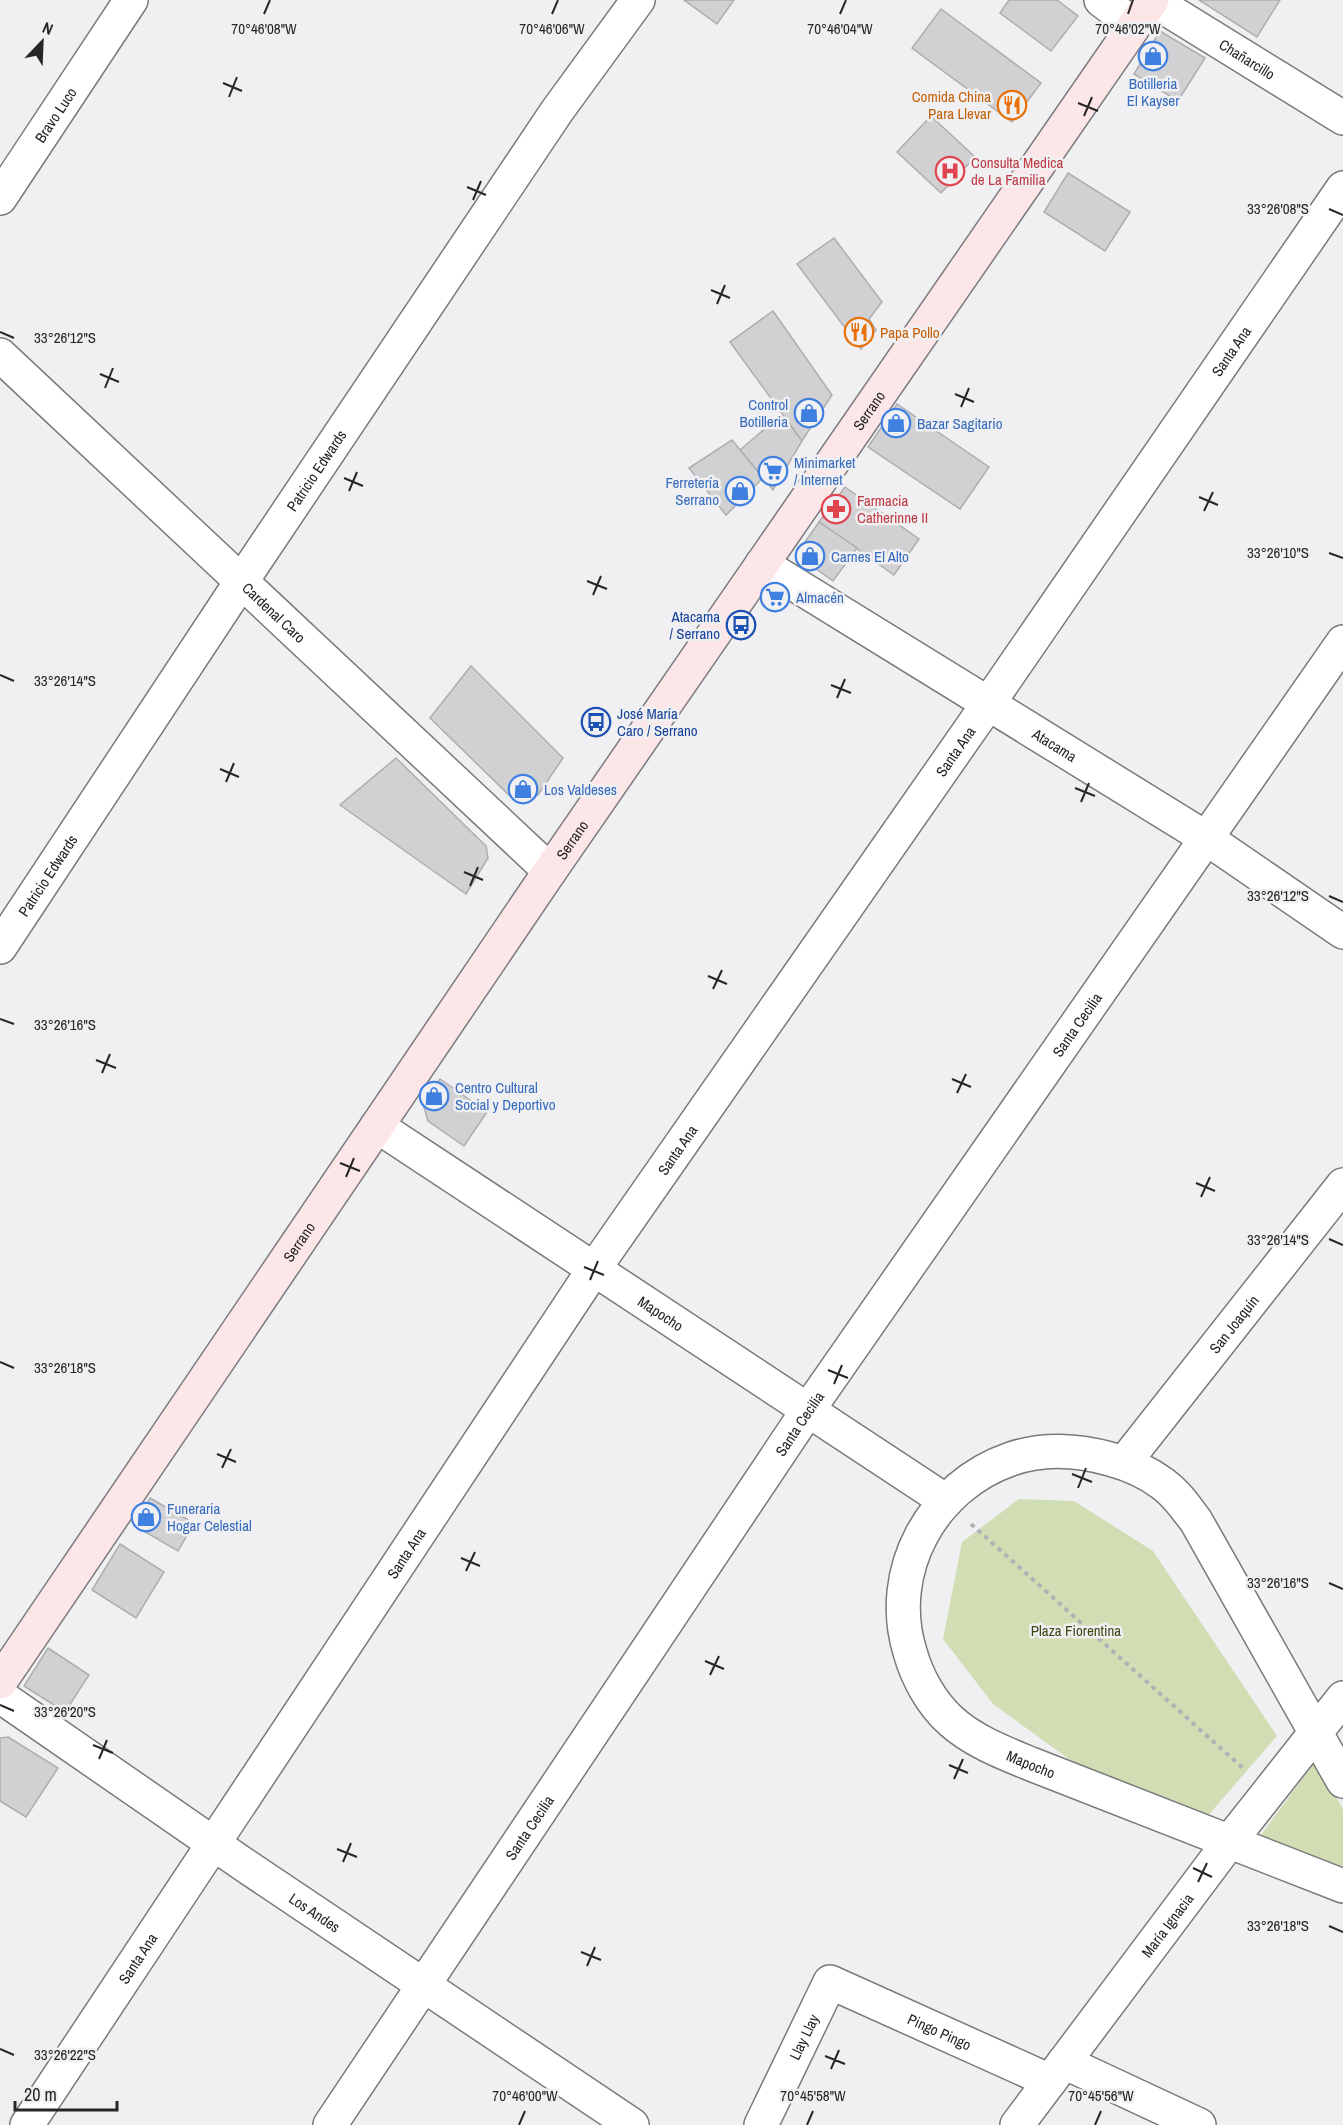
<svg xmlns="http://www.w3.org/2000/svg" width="1343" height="2125" viewBox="0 0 1343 2125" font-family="'Archivo Narrow',sans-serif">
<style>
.green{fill:#d1deb3}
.building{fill:#d1d1d3;stroke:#aeaeb0;stroke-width:1.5}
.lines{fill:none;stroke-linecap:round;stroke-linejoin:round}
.street-casing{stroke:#7a7a7c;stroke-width:36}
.secondary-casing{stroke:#7a7a7c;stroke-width:36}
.path{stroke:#b2b2b5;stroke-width:4;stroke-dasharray:4.5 4.5;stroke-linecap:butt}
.street{stroke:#fff;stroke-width:33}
.secondary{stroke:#fde6e8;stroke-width:33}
.ticks{fill:none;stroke:#262627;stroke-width:2}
.labels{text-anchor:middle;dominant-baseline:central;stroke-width:5;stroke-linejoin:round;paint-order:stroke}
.street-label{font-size:15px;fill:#262627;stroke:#f0f0f3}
.shop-label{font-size:15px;fill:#366cbe;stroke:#f0f0f3;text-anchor:start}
.food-label{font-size:15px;fill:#c56008;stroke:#f0f0f3;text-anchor:end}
.health-label{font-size:15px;fill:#be3a42;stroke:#f0f0f3;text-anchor:start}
.transit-label{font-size:15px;fill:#164399;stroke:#f0f0f3;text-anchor:end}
.park-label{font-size:15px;fill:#3c4813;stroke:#f0f0f3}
.ticks-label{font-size:15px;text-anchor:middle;fill:#262627;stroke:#f0f0f3;stroke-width:5;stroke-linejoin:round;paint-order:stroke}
</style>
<rect width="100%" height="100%" fill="#f0f0f3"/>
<g class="green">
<polygon points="1019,1499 1074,1501 1153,1551 1277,1736 1205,1819 1091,1775 993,1704 943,1639 962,1542"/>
<polygon points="1316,1760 1343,1809 1343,1868 1261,1835"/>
</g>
<g class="building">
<polygon points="684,0 734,0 717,24"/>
<polygon points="1009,0 1057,0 1078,16 1051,51 1000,13"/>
<polygon points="1199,0 1280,0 1257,37"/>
<polygon points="941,9 1041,83 1012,122 912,48"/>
<polygon points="1160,31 1205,58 1178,101 1134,74"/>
<polygon points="931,116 975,157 941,193 897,152"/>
<polygon points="1068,173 1130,212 1105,251 1044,212"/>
<polygon points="834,238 882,302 869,319 876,330 861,349 797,264"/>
<polygon points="773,311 832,395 802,441 730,342"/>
<polygon points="897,404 989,467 960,509 868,447"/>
<polygon points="782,414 802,441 773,490 740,450"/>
<polygon points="732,440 763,478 726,515 689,468"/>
<polygon points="845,487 919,539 894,575 819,522"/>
<polygon points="819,522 857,548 833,581 808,563 802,546"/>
<polygon points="471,666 563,758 538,795 515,801 430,718"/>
<polygon points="396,758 486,846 488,858 466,894 340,805"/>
<polygon points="440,1079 487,1112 464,1146 428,1121 423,1104"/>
<polygon points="150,1498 194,1523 178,1551 135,1526"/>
<polygon points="120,1544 164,1572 136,1618 92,1590"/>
<polygon points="48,1648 89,1675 65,1712 24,1686"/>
<polygon points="8,1737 58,1768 26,1817 0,1801 0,1738"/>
</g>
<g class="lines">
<g class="street-casing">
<g id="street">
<polyline points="1101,0 1134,25"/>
<path id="s1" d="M1152 0 1343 118"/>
<path id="s2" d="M0 198 131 0"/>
<path id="s3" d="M0 355 550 871"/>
<path id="s4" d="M762 564 1206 838 1343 932"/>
<path id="s5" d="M0 947 241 582 557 111 638 0"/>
<path id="s6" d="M377 1126 946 1501"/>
<path id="s7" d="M1124 1463 1343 1185"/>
<path id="s8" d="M0 1696 243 1864 632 2125"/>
<path id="s9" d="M1343 1781 1196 1521C1186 1508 1177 1494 1163 1484 1147 1472 1129 1464 1110 1459 1078 1450 1042 1448 1011 1459 932 1486 885 1571 910 1652 917 1677 931 1703 951 1721 973 1741 1004 1753 1031 1764L1343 1886"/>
<polyline points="1064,2062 1199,2125"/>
<path id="s10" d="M27 2125 594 1269 988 704 1343 188"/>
<path id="s11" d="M330 2125 808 1410 1343 642"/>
<path id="s12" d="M761 2125 830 1982 1050 2081"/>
<path id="s13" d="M1017 2125 1230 1841 1343 1698"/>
</g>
</g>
<g class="secondary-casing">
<g id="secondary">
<path id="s14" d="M0 1682 550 871 1152 0"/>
</g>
</g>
<polyline class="path" points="971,1524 1244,1769"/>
<use href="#street" class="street"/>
<use href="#secondary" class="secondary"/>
</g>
<path class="ticks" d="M264 14 270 0M552 14 558 0M840 14 846 0M1128 14 1133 0M223 83 242 91M229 97 237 77M1078 103 1098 111M1084 116 1092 97M467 187 486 195M473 200 481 181M1329 209 1343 215M711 290 730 298M717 304 725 285M0 332 14 338M100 374 119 382M105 388 113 368M955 394 974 402M961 407 969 388M344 478 363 486M349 491 357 472M1199 497 1218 505M1204 511 1213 492M1329 553 1343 558M587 581 607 589M593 595 601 576M0 675 14 681M831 685 851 693M837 698 845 679M220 769 239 777M226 782 234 763M1075 788 1095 796M1081 802 1089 783M464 872 483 880M470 886 478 867M1329 896 1343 902M708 976 727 984M713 989 722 970M0 1019 14 1024M96 1060 116 1068M102 1073 110 1054M952 1079 971 1087M957 1093 966 1074M340 1163 360 1171M346 1177 354 1158M1196 1183 1215 1191M1201 1197 1210 1177M1329 1239 1343 1245M584 1267 604 1275M590 1280 598 1261M0 1362 14 1368M828 1370 848 1378M834 1384 842 1365M217 1454 236 1462M222 1468 231 1449M1072 1474 1092 1482M1078 1488 1086 1468M461 1558 480 1566M466 1571 475 1552M1329 1583 1343 1589M705 1661 724 1669M710 1675 719 1656M0 1705 14 1711M93 1745 113 1753M99 1759 107 1740M949 1765 968 1773M954 1779 963 1759M337 1849 357 1857M343 1862 351 1843M1193 1868 1212 1877M1198 1882 1207 1863M1329 1926 1343 1932M581 1952 601 1960M587 1966 595 1947M0 2049 14 2055M825 2056 845 2064M831 2069 839 2050M519 2125 525 2111M807 2125 813 2111M1095 2125 1101 2111"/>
<defs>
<g id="shop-ring" transform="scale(1.5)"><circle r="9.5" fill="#f0f0f3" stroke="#3f7fe0" stroke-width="1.5"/><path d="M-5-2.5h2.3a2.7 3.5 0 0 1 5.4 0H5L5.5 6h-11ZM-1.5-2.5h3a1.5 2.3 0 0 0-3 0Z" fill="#3f7fe0"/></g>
<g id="restaurant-ring" transform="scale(1.5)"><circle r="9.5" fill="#f0f0f3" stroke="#e8710a" stroke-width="1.5"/><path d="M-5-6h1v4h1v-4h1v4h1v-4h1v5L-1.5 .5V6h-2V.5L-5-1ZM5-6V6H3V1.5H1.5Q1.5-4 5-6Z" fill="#e8710a"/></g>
<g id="hospital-ring" transform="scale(1.5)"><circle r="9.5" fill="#f0f0f3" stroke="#e0444e" stroke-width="1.5"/><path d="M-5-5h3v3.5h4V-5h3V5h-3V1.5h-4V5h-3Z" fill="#e0444e"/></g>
<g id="supermarket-ring" transform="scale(1.5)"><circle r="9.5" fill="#f0f0f3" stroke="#3f7fe0" stroke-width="1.5"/><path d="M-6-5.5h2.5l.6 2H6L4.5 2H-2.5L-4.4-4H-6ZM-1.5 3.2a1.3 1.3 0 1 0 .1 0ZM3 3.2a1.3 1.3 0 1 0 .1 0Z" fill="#3f7fe0"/></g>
<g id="pharmacy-ring" transform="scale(1.5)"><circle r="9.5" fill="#f0f0f3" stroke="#e0444e" stroke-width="1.5"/><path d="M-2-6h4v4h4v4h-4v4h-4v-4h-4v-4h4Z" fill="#e0444e"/></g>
<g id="bus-ring" transform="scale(1.5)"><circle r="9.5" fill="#f0f0f3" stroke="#1a4fb4" stroke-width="1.5"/><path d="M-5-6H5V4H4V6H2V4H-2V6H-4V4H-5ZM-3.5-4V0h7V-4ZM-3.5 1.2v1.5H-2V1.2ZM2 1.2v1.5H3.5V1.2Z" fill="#1a4fb4"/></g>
</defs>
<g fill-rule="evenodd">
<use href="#shop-ring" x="1153" y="56"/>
<use href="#restaurant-ring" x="1012" y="105"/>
<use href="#hospital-ring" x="950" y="171"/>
<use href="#restaurant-ring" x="859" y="332"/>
<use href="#shop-ring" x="809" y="413"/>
<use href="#shop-ring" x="896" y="423"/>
<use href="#supermarket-ring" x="773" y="471"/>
<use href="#shop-ring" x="740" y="491"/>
<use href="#pharmacy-ring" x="836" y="509"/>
<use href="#shop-ring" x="810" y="556"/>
<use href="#supermarket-ring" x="775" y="597"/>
<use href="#bus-ring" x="741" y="625"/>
<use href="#bus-ring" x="596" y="722"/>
<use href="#shop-ring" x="523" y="789"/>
<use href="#shop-ring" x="434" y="1096"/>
<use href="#shop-ring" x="146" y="1517"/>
</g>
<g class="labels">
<g class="street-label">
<text stroke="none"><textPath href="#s1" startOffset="112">Chañarcillo</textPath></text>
<text stroke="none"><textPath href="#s2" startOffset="100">Bravo Luco</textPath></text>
<text stroke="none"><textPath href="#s10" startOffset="2144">Santa Ana</textPath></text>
<text stroke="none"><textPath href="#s14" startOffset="1540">Serrano</textPath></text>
<text stroke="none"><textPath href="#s5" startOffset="572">Patricio Edwards</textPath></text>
<text stroke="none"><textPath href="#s3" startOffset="376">Cardenal Caro</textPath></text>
<text stroke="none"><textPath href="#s4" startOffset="344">Atacama</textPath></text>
<text stroke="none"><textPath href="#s10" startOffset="1658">Santa Ana</textPath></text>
<text stroke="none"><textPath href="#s14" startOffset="1018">Serrano</textPath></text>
<text stroke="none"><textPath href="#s5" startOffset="86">Patricio Edwards</textPath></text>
<text stroke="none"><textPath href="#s11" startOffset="1330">Santa Cecilia</textPath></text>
<text stroke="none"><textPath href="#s10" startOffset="1172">Santa Ana</textPath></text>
<text stroke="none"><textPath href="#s14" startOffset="532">Serrano</textPath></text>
<text stroke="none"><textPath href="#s6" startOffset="340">Mapocho</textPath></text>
<text stroke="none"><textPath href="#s7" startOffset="177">San Joaquín</textPath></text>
<text stroke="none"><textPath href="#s11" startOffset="844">Santa Cecilia</textPath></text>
<text stroke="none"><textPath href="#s10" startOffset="686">Santa Ana</textPath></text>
<text stroke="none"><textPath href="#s9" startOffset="921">Mapocho</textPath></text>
<text stroke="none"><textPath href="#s11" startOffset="358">Santa Cecilia</textPath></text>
<text stroke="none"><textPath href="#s8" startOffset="382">Los Andes</textPath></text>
<text stroke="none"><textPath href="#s13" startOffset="250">María Ignacia</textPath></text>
<text stroke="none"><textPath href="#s10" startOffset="200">Santa Ana</textPath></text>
<text stroke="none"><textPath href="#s12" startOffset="279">Pingo Pingo</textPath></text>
<text stroke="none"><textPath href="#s12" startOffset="98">Llay Llay</textPath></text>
</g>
<g class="shop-label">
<text x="1153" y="83" text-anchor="middle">Botilleria<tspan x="1153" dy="17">El Kayser</tspan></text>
<text x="788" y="404" text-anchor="end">Control<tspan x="788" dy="17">Botilleria</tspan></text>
<text x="917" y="423">Bazar Sagitario</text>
<text x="794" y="462">Minimarket<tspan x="794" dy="17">/ Internet</tspan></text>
<text x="719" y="482" text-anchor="end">Ferretería<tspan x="719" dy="17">Serrano</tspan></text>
<text x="831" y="556">Carnes El Alto</text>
<text x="796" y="597">Almacén</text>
<text x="544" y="789">Los Valdeses</text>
<text x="455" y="1087">Centro Cultural<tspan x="455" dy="17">Social y Deportivo</tspan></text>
<text x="167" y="1508">Funeraria<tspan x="167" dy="17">Hogar Celestial</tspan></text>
</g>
<g class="food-label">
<text x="991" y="96">Comida China<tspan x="991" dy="17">Para Llevar</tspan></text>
<text x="880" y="332" text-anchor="start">Papa Pollo</text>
</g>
<g class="health-label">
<text x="971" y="162">Consulta Medica<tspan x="971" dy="17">de La Familia</tspan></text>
<text x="857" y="500">Farmacia<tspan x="857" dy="17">Catherinne II</tspan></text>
</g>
<g class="transit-label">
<text x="720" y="616">Atacama<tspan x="720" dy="17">/ Serrano</tspan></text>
<text x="617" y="713" text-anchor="start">José María<tspan x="617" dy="17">Caro / Serrano</tspan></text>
</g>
<g class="park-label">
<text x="1076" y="1630">Plaza Fiorentina</text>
</g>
</g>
<g class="ticks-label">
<text x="264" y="34">70°46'08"W</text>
<text x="552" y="34">70°46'06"W</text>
<text x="840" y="34">70°46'04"W</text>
<text x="1128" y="34">70°46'02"W</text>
<text x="1278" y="214">33°26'08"S</text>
<text x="65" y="343">33°26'12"S</text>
<text x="1278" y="558">33°26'10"S</text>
<text x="65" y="686">33°26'14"S</text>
<text x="1278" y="901">33°26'12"S</text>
<text x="65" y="1030">33°26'16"S</text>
<text x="1278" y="1245">33°26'14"S</text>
<text x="65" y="1373">33°26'18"S</text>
<text x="1278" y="1588">33°26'16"S</text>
<text x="65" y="1717">33°26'20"S</text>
<text x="1278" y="1931">33°26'18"S</text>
<text x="65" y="2060">33°26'22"S</text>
<text x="525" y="2101">70°46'00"W</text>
<text x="813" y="2101">70°45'58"W</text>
<text x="1101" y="2101">70°45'56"W</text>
</g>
<g transform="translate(42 42) rotate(23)" stroke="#f0f0f3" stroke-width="4.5" paint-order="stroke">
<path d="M0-4.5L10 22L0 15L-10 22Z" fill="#262627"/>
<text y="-9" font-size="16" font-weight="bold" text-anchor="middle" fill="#262627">N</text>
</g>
<path d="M15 2101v9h102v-9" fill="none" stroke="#262627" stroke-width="3"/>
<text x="24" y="2101" font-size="18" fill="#262627" stroke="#f0f0f3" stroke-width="4.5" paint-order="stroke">20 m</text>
</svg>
